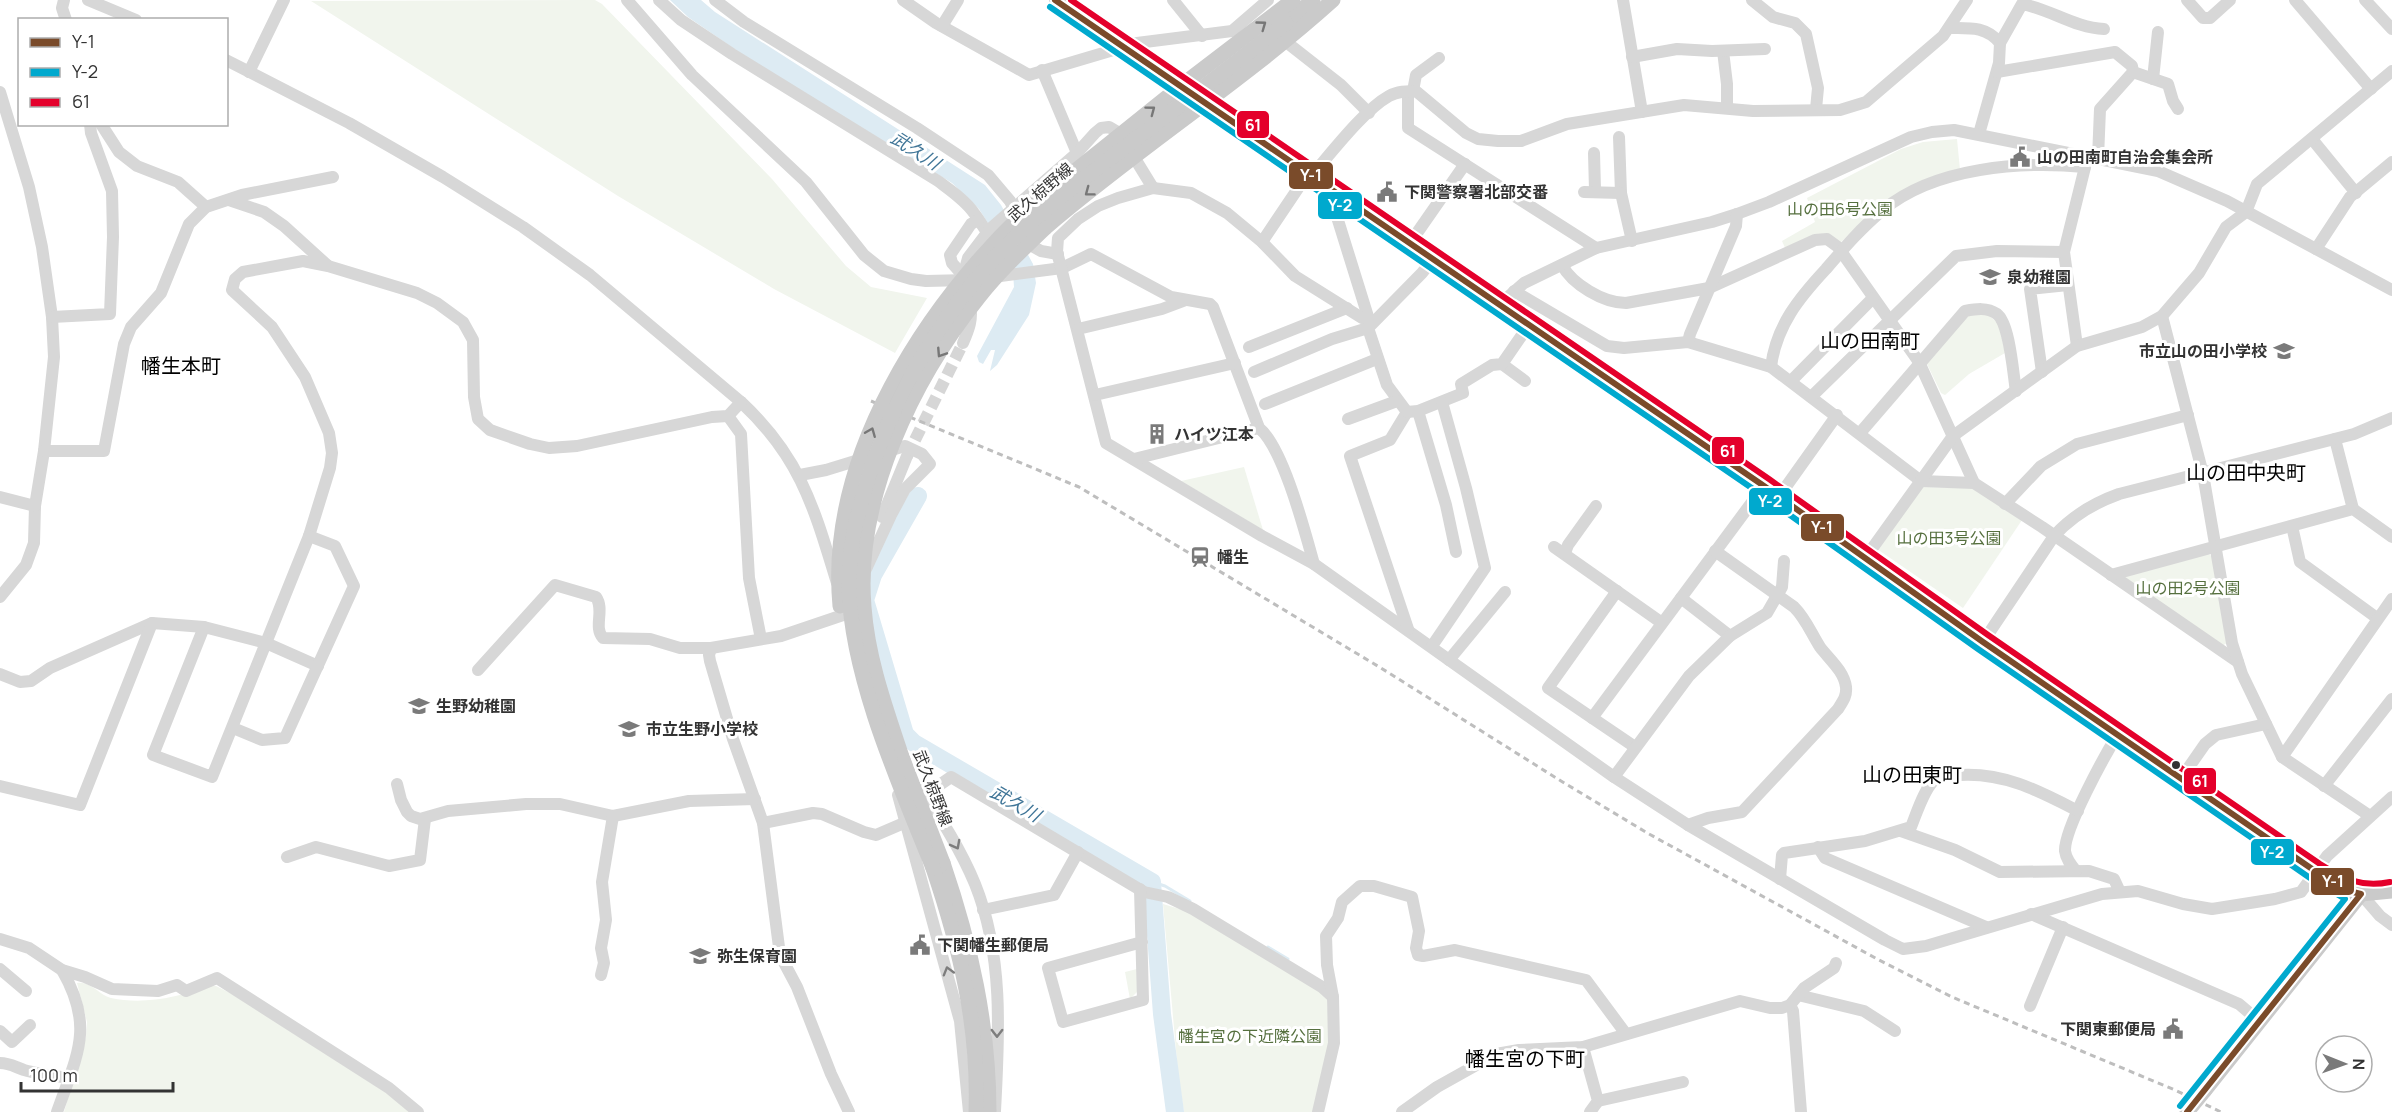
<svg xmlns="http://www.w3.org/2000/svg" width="2392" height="1112" viewBox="0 0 2392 1112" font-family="Manrope,'Noto Sans JP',sans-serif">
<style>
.green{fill:#f1f5ed}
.water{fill:#ddebf3}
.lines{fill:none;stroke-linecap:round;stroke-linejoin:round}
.stream{stroke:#ddebf3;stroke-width:3}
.river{stroke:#ddebf3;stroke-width:18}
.minor-tunnel{stroke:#d6d6d6;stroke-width:12;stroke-dasharray:12 6;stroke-linecap:butt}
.minor{stroke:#d7d7d7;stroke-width:12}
.major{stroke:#cacaca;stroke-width:15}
.rail{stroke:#bebebe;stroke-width:3;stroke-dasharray:6 4.5;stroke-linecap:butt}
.major-bridge{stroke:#cacaca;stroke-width:15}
.bus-1-casing{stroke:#fff;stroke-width:10}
.bus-2-casing{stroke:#fff;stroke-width:10}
.bus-3-casing{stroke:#fff;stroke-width:10}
.bus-1{stroke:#7a4b2a;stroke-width:6}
.bus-2{stroke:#00a9ce;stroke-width:6}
.bus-3{stroke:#e4002b;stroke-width:6}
.oneway{stroke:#777}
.oneway2{stroke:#7d7d7d}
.bus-dot{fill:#333;stroke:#fff;stroke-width:2}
.labels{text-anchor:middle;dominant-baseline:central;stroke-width:6;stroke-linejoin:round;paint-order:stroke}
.poi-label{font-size:16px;font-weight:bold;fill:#333;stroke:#fff;text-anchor:start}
.street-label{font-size:16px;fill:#333;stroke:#fff}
.park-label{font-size:16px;fill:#56703f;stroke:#fff}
.water-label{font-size:18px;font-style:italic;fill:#3f7597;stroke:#fff}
.quarter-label{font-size:20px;fill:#000;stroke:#fff}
.line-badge{stroke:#fff;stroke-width:2}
.badge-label{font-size:16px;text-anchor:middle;font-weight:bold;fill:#fff}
</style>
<rect width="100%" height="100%" fill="#fff"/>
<g class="green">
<polygon points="595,0 602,4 772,179 846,266 871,287 927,298 895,353 774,289 618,196 311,1"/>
<polygon points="1957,139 1960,170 1876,210 1841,242 1786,250 1782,241 1815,222 1807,198 1901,149 1923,142"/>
<polygon points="1987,314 1999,324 2005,353 1969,374 1945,395 1941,393 1926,362 1966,315"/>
<polygon points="1244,467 1263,530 1181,481"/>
<polygon points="1922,487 1975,488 2022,520 1963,608 1877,549"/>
<polygon points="2208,553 2212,557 2227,643 2222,646 2126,581 2126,575"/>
<polygon points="1163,904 1190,912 1310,984 1327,997 1330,1045 1314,1112 1184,1112 1178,1073"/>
<polygon points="1137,969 1137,992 1130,999 1125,972"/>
<path d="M77 983C91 981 99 995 111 998 144 1005 179 997 210 986H216L232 994 396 1099 411 1112H64L86 1037 87 1022Z"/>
</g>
<polygon class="water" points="670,0 701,0 715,12 985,185 1001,205 1033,264 1036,283 1029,315 997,365 990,371 995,350 991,350 983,364 979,362 977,356 1014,287 1013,272 1004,249 979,209 952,183 749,59 688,17"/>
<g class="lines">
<g class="stream">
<polyline points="1152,882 1165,886 1190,901"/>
<polyline points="1268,947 1288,959"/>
</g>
<polyline class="river" points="918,496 873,575 865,600 905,734 914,743 1152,882 1162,1014 1175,1112"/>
<polyline class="minor-tunnel" points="907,456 963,343"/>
<g class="minor">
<polyline points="64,0 62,8 66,20"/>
<polyline points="88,0 136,20"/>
<polyline points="627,0 692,75 806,182 864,255 884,271 911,279 926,281 967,280"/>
<path d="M659 0 681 20 732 54 938 181C950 190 965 200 974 213 979 219 982 226 988 233"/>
<polyline points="715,0 744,22 917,128 988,175 1010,201 1032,246 1041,251 1058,254"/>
<polyline points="903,0 936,23 1029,75 1137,43 1232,31 1268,0"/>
<polyline points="1055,0 1764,486 1983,642 2315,871 2349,891 2361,894 2380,916 2392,925"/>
<polyline points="1173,0 1202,36"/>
<polyline points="1623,0 1642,112"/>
<polyline points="1752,0 1773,17 1795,23 1806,34 1818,88 1816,109"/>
<polyline points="2187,0 2203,18 2210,18 2230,0"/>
<polyline points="2295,0 2371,89"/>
<polyline points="2365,0 2392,29"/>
<polyline points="942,26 958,0"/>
<path d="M1949 28C1969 28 1986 26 2000 43L1999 63 1979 134"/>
<path d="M2000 43 2022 4C2050 9 2075 28 2104 29"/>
<polyline points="1290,45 1341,85 1369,113"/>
<polyline points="1723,51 1727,84 1727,108"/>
<polyline points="1632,57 1677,49 1712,51 1765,49"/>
<path d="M226 60 349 123 443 177 523 227 590 275 741 402C801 458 814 508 837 583"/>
<polyline points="1042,70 1077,153"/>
<polyline points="249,72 284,0"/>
<polyline points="1997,72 2115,52 2132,66 2133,72 2100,109 2098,158"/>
<polyline points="2133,72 2168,84 2173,101 2178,109"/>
<polyline points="2153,79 2158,32"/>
<polyline points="1413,91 1416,75 1439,58"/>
<polyline points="0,92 29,187 42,247 52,317 54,357 44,451 35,506 34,543 26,565 0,597"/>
<polyline points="1408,92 1408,128 1596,248"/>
<polyline points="101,124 119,152 137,166 178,182 206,207"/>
<polyline points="1619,137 1621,193 1632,241"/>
<polyline points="2312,139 2356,193"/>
<polyline points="1594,153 1595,190"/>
<polyline points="1134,157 1153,188"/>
<path d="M1312 175C1332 152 1364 110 1389 96 1396 92 1408 90 1417 92L1466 133 1478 139 1498 141H1521L1567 124 1684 105 1753 111 1840 110 1866 102 1943 36 1967 0"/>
<polyline points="1584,192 1621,193"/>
<polyline points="1339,195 1335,210 1337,217 1370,323"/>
<polyline points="229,200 264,212 284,226 327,265"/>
<polyline points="1262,242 1309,172"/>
<polyline points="1410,243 1465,164"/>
<polyline points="2316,249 2350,197 2392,162"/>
<path d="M1562 265C1572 284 1603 303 1626 303L1709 288 1815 240 1827 239 1838 247 1919 362 1974 483"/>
<path d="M993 277 1062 268 1091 254 1171 297 1210 304 1213 307 1259 428C1283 447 1305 532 1314 564"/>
<polyline points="966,278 965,269 968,258 990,229 1077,153 1095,133 1101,128 1109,127 1126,137"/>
<polyline points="967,280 952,263 950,255 971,224 978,220"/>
<polyline points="1514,291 1607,346 1624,348 1688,342 1771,367 1921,481 1974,483 2042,527 2238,662"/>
<polyline points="1500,304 1524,283 1596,248 1712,222 1737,214 1769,202 1911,137 1932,132 1954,130 2158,171 2227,201 2392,290"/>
<polyline points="2162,316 2203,474 2232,643 2242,674 2282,757 2370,816"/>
<polyline points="52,317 110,314 113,237 112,191 91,133 90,124"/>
<polyline points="1368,318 1362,318 1295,276 1262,242 1227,213 1191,193 1153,188 1118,198 1098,206 1078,219 1058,238 1057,252 1106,443 1262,536 1314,564 1614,777 1688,825 1885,940 1903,949 1926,946 2102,894 2138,891 2183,904 2212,909 2275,899 2301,892 2327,856 2392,797"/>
<polyline points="1078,329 1162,309 1186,300"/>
<polyline points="1688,342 1690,334 1736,226 1737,214"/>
<path d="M963 343C969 329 973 319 970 304"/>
<polyline points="2077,346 2064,252 2087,159"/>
<polyline points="1249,347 1347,308"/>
<polyline points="1502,364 1525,381"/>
<path d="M1771 367C1776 326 1799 298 1826 269 1844 248 1862 227 1883 210 1935 167 2021 161 2085 167"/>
<polyline points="1254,372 1332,339 1368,328"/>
<polyline points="2042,372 2030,289 2068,285"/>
<polyline points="1791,381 1873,298"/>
<polyline points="1095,395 1235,363"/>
<polyline points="1811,397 1956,256 1997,251 2064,252"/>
<polyline points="1265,404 1377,359"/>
<polyline points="1418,411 1446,505 1456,552"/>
<polyline points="1407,412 1390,440 1350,456 1408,629"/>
<polyline points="1407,412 1387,385 1368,328 1422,273 1433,259"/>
<polyline points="1407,412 1418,411 1463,393 1461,384 1492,365 1502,364 1529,325"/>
<polyline points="728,416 741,434 749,578 761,639"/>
<polyline points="1348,419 1397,401"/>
<path d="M1860 433 1965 311C1976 309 1987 307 1997 314 2010 324 2013 374 2016 391"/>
<polyline points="2335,439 2353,509"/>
<polyline points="44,451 104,451 124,344 131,327 161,293 189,224 206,207 242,195 333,177"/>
<polyline points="1134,459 1259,428"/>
<polyline points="800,475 826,470 865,458"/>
<polyline points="1785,488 1837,415"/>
<polyline points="0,497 35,506"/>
<polyline points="2005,504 2041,466 2077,444 2188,415"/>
<polyline points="882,517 907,456"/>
<polyline points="2292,526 2300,562 2377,618"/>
<polyline points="1554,547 1662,623"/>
<polyline points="1565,553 1568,545 1596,506"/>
<polyline points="1866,557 1953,436 2077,346 2142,327 2162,316 2199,273 2226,227 2246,212 2257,184 2392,71"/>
<polyline points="866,569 891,515 905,489 930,464 922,454 905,446 885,452"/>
<polyline points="2111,575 2353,509 2392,537"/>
<polyline points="1617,591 1548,688 1635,747"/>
<polyline points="1681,598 1730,636"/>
<polyline points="204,627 153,755 212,777 309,536 330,468 332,453 329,433 305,377 272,327 232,290 235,279 243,272 303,261 328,266 417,293 437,303 463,322 473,340 474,397 478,419 490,430 530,444 549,448 577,446 712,417 728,416 741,402"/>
<path d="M1983 642 2054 536C2072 516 2094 503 2119 494L2354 434 2392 418"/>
<polyline points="1432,646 1485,568 1466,488 1442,402"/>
<polyline points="711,648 709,655 710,661 733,739 763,823 780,955 797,987 831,1074 849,1112"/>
<polyline points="1449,660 1505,592"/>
<path d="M478 670 555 585 596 597C605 610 593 627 603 638L650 639 680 648H711L781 636 846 614 852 602"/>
<polyline points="0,674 20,682 31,681 50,668 152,623 204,627 266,643 318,666"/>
<polyline points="1592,718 1764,486"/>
<polyline points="233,728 262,740 285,738 354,586 335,546 309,536"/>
<polyline points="2282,757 2392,599"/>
<polyline points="1614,777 1689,676 1730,636 1767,613 1782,587 1784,561"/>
<polyline points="2182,777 2205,744 2216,735 2266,724"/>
<polyline points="397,784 401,800 407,812 411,816 420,819 448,811 526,804 560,804 613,816 689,801 755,799"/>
<polyline points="0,786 80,805 152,623"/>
<polyline points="2324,786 2392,699"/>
<path d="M921 788C941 819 961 850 975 884 1004 956 999 1036 995 1111"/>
<polyline points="898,795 960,1021 969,1112"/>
<polyline points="763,823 813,813 822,814 864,832 876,835 904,823 925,795 951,777 1144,892 1168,897 1193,909 1322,987 1333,997"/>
<path d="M1688 825 1708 818 1742 812 1838 709C1843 701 1847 696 1846 687 1844 671 1829 659 1820 647 1811 633 1806 619 1794 607L1715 551"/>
<polyline points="1901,831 1955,850 2000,872 2089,871 2114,879 2120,892"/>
<polyline points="1818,847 1825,858 1986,927"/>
<polyline points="287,857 316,847 389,866 420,860 425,819"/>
<path d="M2076 871C2071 865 2066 859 2065 851 2064 829 2105 755 2118 734"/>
<path d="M1780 879 1782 855 1784 853 1865 841 1911 827C1916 815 1925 785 1937 778 1943 775 1952 775 1959 775 2004 772 2039 791 2078 811"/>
<polyline points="1140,889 1143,1000 1063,1022 1048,968 1142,942"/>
<polyline points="983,910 1054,895 1078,852"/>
<polyline points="2031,914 2239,1004 2259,1021"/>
<polyline points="0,939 29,948 62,970 85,977 112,989 158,991 177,985 186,991 217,978 389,1088 418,1112"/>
<polyline points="0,969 26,991"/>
<polyline points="601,975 604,963 601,948 606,920 602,882 613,816"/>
<polyline points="1798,995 1864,1011 1895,1031"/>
<polyline points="1790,1005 1793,1011 1801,1112"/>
<polyline points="2030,1006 2063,927"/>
<polyline points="0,1031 12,1042 30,1025"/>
<polyline points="1583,1047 1598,1101 1590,1112"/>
<path d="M0 1063C10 1063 15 1067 24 1070 38 1074 54 1076 69 1078"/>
<polyline points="1598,1101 1683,1082"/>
<path d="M57 1112C77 1055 95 1027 62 970"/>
<polyline points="1318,1112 1334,1043 1333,997 1327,965 1326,936 1338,918 1342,902 1360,886 1374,886 1412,897 1419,931 1416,948 1418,955 1423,956 1455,950 1586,980 1626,1034"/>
<polyline points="1402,1112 1437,1087 1496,1054 1519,1050 1583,1047 1740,1001 1770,1008 1782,1008 1790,1005 1804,988 1834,968 1836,963"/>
</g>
<g class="major">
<polyline points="1286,23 1313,0"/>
<polyline points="1030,207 1182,85 1293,0"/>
<path d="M1045 228C1138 148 1242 82 1333 0"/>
<path d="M943 863C971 945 989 1025 989 1112"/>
<path d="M933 868C960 948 979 1027 976 1112"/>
<polyline points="2205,1090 2361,894 2392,891"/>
</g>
<polyline class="rail" points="871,401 1079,487 1381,668 1561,781 1649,834 1879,960 1952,997 2175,1090 2221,1112"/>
<g class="major-bridge">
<path d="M840 606C826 456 926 305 1030 207"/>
<polyline points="902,757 943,863"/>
<path d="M905 766C888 714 868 662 864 607 855 499 913 379 979 297 999 272 1022 250 1045 228"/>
<path d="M933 868C900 786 852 679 849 590 848 543 859 507 873 463 900 385 944 311 1001 251 1041 210 1087 176 1133 141 1184 102 1235 63 1286 23"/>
<polyline points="2187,1112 2205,1090"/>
</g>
<g class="bus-1-casing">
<polyline id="bus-1" points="1055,0 1764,486 1983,642 2315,871 2349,891 2361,894 2187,1112"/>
</g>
<g class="bus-2-casing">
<polyline id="bus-2" points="1050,7 1759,493 1978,649 2310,878 2345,899 2180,1106"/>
</g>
<g class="bus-3-casing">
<path id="bus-3" d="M1071 0 1769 479 1988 635 2320 864C2344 879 2362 888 2390 882"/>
</g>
<use href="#bus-1" class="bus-1"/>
<use href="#bus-2" class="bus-2"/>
<use href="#bus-3" class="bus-3"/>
</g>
<defs><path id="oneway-chevron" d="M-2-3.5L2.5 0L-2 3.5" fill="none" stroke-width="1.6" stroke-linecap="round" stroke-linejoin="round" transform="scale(1.5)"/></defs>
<g class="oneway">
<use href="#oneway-chevron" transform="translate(1262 25) rotate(-36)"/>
<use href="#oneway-chevron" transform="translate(1151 110) rotate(-37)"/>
<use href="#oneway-chevron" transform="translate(1089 192) rotate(143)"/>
<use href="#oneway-chevron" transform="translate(941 353) rotate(123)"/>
<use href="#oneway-chevron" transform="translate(871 432) rotate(-68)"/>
</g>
<g class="oneway2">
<use href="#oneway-chevron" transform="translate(956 845) rotate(62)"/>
<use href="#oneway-chevron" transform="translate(948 971) rotate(-106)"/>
<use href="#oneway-chevron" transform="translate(997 1033) rotate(90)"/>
</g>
<defs>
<g id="civic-bare" transform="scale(1.62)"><path d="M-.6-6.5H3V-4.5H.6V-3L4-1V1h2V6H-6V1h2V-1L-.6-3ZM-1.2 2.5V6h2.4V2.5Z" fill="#7a7a7a" stroke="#fff" stroke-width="2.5" paint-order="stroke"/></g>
<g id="school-bare" transform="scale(1.62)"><path d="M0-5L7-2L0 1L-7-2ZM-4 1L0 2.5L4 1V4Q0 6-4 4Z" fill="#7a7a7a" stroke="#fff" stroke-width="2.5" paint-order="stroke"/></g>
<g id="building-bare" transform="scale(1.62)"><path d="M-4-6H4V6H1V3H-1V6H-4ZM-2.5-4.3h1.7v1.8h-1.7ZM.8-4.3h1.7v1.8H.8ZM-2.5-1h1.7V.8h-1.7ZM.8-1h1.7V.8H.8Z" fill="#7a7a7a" stroke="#fff" stroke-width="2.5" paint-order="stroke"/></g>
<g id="station-bare" transform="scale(1.62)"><path d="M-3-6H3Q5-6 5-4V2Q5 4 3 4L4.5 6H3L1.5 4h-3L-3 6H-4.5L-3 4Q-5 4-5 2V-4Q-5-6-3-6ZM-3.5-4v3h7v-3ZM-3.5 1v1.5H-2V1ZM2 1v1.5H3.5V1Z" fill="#7a7a7a" stroke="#fff" stroke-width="2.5" paint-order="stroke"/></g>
</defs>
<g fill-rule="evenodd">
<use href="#civic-bare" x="2020" y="157"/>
<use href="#civic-bare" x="1387" y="192"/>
<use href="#school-bare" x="1990" y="277"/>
<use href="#school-bare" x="2284" y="351"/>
<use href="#building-bare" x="1157" y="434"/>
<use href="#station-bare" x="1200" y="557"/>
<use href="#school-bare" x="419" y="706"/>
<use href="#school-bare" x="629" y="729"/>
<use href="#civic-bare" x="920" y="945"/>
<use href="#school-bare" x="700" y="956"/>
<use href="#civic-bare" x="2173" y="1029"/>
</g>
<circle class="bus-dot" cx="2176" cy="765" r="5"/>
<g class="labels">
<g class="poi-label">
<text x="2037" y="157">山の田南町自治会集会所</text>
<text x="1404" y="192">下関警察署北部交番</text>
<text x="2007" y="277">泉幼稚園</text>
<text x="2267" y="351" text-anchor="end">市立山の田小学校</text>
<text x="1174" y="434">ハイツ江本</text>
<text x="1217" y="557">幡生</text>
<text x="436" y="706">生野幼稚園</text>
<text x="646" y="729">市立生野小学校</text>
<text x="937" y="945">下関幡生郵便局</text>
<text x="717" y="956">弥生保育園</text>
<text x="2156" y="1029" text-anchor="end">下関東郵便局</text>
</g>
<g class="street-label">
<text transform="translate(1040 192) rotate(-41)">武久椋野線</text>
<text transform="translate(933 788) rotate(69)">武久椋野線</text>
</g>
<g class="park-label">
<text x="1840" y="209">山の田6号公園</text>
<text x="1949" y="538">山の田3号公園</text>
<text x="2188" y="588">山の田2号公園</text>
<text x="1250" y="1036">幡生宮の下近隣公園</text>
</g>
<g class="water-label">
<text transform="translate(916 150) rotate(33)">武久川</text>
<text transform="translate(1016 803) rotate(30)">武久川</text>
</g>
<g class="quarter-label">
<text x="1870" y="340">山の田南町</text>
<text x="181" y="365">幡生本町</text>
<text x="2246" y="472">山の田中央町</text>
<text x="1912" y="774">山の田東町</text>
<text x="1525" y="1058">幡生宮の下町</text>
</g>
</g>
<g class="line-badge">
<rect x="1236" y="110" width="34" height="29" rx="6" fill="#e4002b"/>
<rect x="1288" y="161" width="46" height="29" rx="6" fill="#7a4b2a"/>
<rect x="1317" y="191" width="46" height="29" rx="6" fill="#00a9ce"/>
<rect x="1711" y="436" width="34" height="29" rx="6" fill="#e4002b"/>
<rect x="1748" y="487" width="45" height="29" rx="6" fill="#00a9ce"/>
<rect x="1800" y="513" width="45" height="29" rx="6" fill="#7a4b2a"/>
<rect x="2183" y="767" width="34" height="28" rx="6" fill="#e4002b"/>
<rect x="2250" y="838" width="45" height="28" rx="6" fill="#00a9ce"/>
<rect x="2310" y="867" width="45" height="29" rx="6" fill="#7a4b2a"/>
</g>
<g class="badge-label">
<text x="1253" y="131">61</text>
<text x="1311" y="181">Y-1</text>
<text x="1340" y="211">Y-2</text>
<text x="1728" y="457">61</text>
<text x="1770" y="507">Y-2</text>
<text x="1822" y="533">Y-1</text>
<text x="2200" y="787">61</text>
<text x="2272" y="858">Y-2</text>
<text x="2333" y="887">Y-1</text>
</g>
<rect x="18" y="18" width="210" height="108" fill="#ffffff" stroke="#adadad" stroke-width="1.5"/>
<rect x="30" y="38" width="30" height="9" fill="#7a4b2a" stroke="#adadad" stroke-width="1.5"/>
<text x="72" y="48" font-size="18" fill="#333333">Y-1</text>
<rect x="30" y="68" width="30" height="9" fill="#00a9ce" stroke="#adadad" stroke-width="1.5"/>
<text x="72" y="78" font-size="18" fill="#333333">Y-2</text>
<rect x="30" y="98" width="30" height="9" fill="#e4002b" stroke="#adadad" stroke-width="1.5"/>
<text x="72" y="108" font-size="18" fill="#333333">61</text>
<g transform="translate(2344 1064) rotate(91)"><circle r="28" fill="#ffffff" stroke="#adadad" stroke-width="1.5"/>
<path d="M0-4.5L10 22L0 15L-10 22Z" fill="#7a7a7a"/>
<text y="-9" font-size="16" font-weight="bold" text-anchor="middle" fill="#333333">N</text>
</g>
<path d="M21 1082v9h152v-9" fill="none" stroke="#333333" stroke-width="3"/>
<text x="30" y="1082" font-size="18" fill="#333333" stroke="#ffffff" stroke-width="4.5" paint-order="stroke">100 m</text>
</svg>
